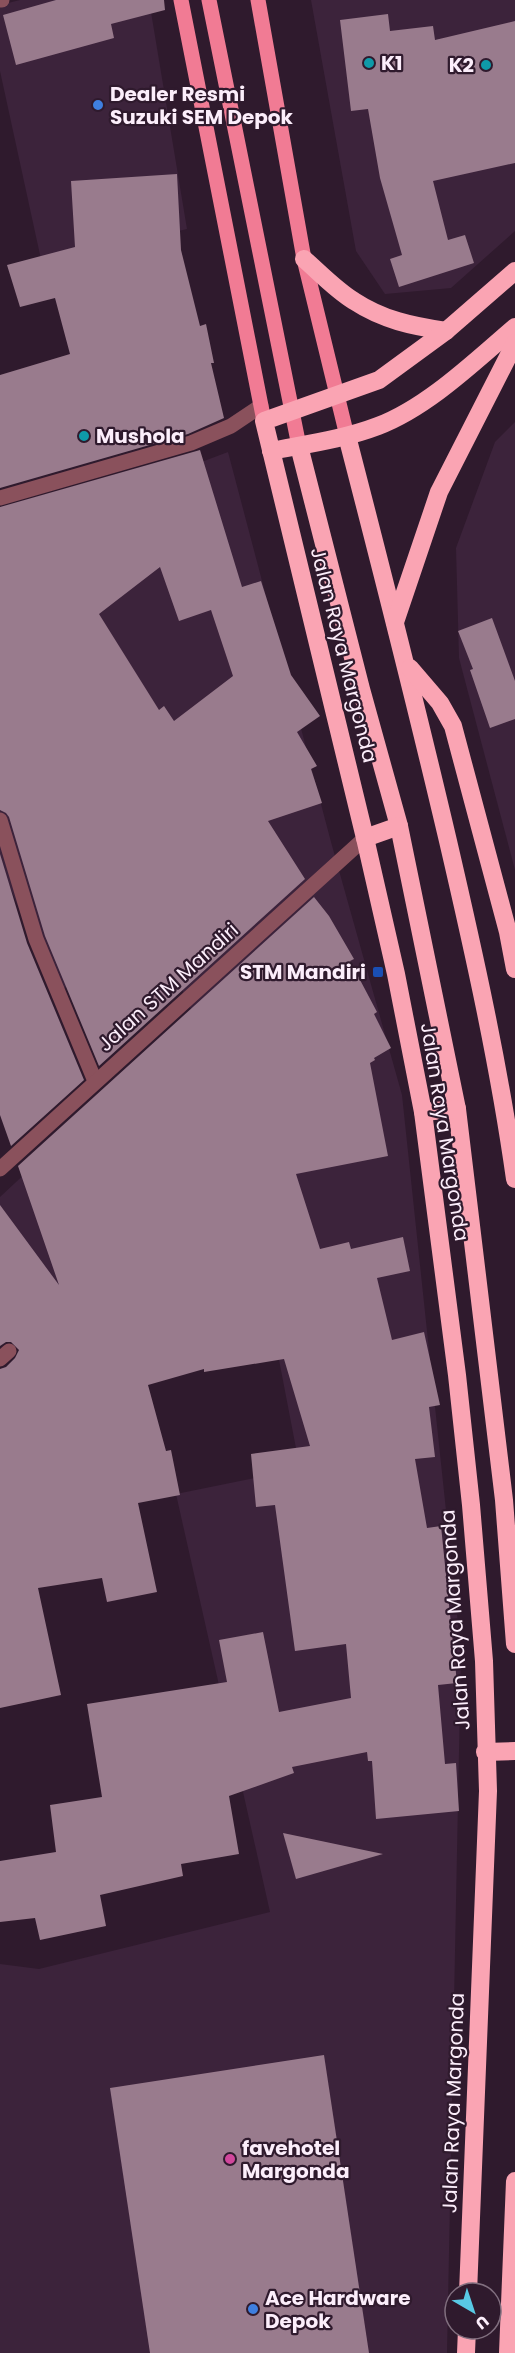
<svg xmlns="http://www.w3.org/2000/svg" width="515" height="2353" viewBox="0 0 515 2353" font-family="Poppins,sans-serif">
<style>
.built{fill:#3c233b}
.building{fill:#997b8d;fill-rule:evenodd}
.lines{fill:none;stroke-linecap:round;stroke-linejoin:round}
.minor{stroke:#8a515c;stroke-width:15}
.major{stroke:#f17b94;stroke-width:15}
.highway{stroke:#faa4b3;stroke-width:18}
.culture-dot{fill:#0f9aa8;stroke:#2f1a2d;stroke-width:2}
.shop-dot{fill:#3f7fe0;stroke:#2f1a2d;stroke-width:2}
.transit-dot{fill:#1a4fb4;stroke:#2f1a2d;stroke-width:2}
.hotel-dot{fill:#d1479c;stroke:#2f1a2d;stroke-width:2}
.labels{text-anchor:middle;dominant-baseline:central;stroke-width:4.5;stroke-linejoin:round;paint-order:stroke}
.poi-label{font-size:20px;font-weight:bold;fill:#fceefb;stroke:#2f1a2d;text-anchor:start}
.street-label{font-size:20px;fill:#fceefb;stroke:#2f1a2d}
</style>
<rect width="100%" height="100%" fill="#2f1a2d"/>
<g class="built">
<polygon points="20,0 149,0 187,229 42,264 0,71 0,5"/>
<polygon points="311,0 515,0 515,231 451,288 385,294 356,251"/>
<polygon points="515,422 515,870 459,658 456,548 495,442"/>
<polygon points="228,452 331,842 402,1095 461,1652 447,2353 0,2353 0,1964 39,1969 270,1912 176,1494 300,1469 265,1287 59,1304 0,1215 0,1197 194,1016 157,934 54,994 0,863 0,679 90,504"/>
</g>
<g class="building">
<polygon points="56,0 164,0 165,10 111,24 114,38 16,65 3,15"/>
<polygon points="388,14 390,31 433,26 435,40 515,21 515,163 433,181 448,240 465,235 474,263 399,287 390,259 402,255 380,178 368,109 351,111 340,20"/>
<polygon points="177,174 181,250 200,326 206,324 214,363 211,363 224,418 188,434 0,488 0,375 70,354 55,298 20,307 7,265 75,247 71,181"/>
<path d="M200 450 242 587 261 581 291 675 320 716 297 732 317 766 311 769 322 803 268 821 305 879 99 1066 45 936 9 817 6 813 0 810V507ZM160 567 179 621 211 610 233 676 174 721 164 706 159 710 99 614Z"/>
<polygon points="492,618 515,681 515,719 490,728 470,670 473,669 458,631"/>
<polygon points="0,854 27,943 84,1080 11,1146 0,1115"/>
<polygon points="314,897 329,916 354,959 350,961 377,1012 374,1014 391,1048 374,1058 375,1060 370,1063 388,1156 296,1174 320,1249 349,1242 351,1249 403,1237 410,1271 377,1278 392,1340 424,1332 440,1405 429,1407 435,1457 415,1459 427,1528 441,1526 457,1683 438,1685 445,1764 456,1763 459,1811 376,1819 372,1761 368,1761 367,1752 292,1767 294,1773 229,1796 239,1854 181,1864 183,1876 100,1895 106,1926 40,1940 35,1918 0,1922 0,1861 56,1852 50,1805 102,1797 87,1704 227,1682 219,1640 263,1632 279,1712 351,1698 346,1644 295,1651 275,1505 256,1507 251,1454 310,1446 284,1359 204,1372 204,1369 148,1385 166,1451 171,1450 180,1495 138,1503 157,1592 107,1602 102,1578 38,1588 61,1695 0,1708 0,1369 6,1367 15,1358 19,1350 11,1342 6,1342 0,1346 0,1205 59,1285 18,1166"/>
<polygon points="283,1833 383,1854 296,1879"/>
<polygon points="324,2055 369,2353 150,2353 110,2088"/>
</g>
<g class="lines">
<g class="minor">
<polyline points="0,0 2,0"/>
<polyline points="0,498 191,443 231,426 261,406"/>
<polyline points="0,820 36,939 95,1081"/>
<polyline points="0,1169 365,838"/>
<polyline points="0,1359 9,1351"/>
</g>
<g class="major">
<polyline points="181,0 264,421"/>
<polyline points="209,0 299,446"/>
<polyline points="258,0 304,259 347,436"/>
</g>
<g class="highway">
<path d="M304 259C320 273 336 290 354 301 383 320 412 326 446 331"/>
<path d="M347 436C382 571 416 705 448 841 474 953 499 1065 515 1179"/>
<polyline points="299,446 361,689 399,826 457,1109 504,1500 515,1644"/>
<path d="M271 451C307 444 344 439 378 426 428 407 475 361 515 327"/>
<polyline points="395,622 439,492 515,343"/>
<polyline points="410,668 440,703 453,726 508,932 515,969"/>
<polyline points="365,838 399,826"/>
<polyline points="423,1112 457,1109"/>
<polyline points="485,1752 515,1751"/>
<polyline points="468,2293 488,1791 484,1661 471,1505 457,1375 423,1112 396,974 365,838 264,421 379,380 446,331 515,271"/>
<polyline points="466,2353 467,2329"/>
<polyline points="508,2353 515,2181"/>
</g>
</g>
<g class="culture-dot">
<circle cx="369" cy="63" r="6"/>
<circle cx="486" cy="65" r="6"/>
<circle cx="84" cy="436" r="6"/>
</g>
<g class="shop-dot">
<circle cx="98" cy="105" r="6"/>
<circle cx="253" cy="2309" r="6"/>
</g>
<rect class="transit-dot" x="372" y="966" width="12" height="12" rx="3"/>
<circle class="hotel-dot" cx="230" cy="2159" r="6"/>
<g class="labels">
<g class="poi-label">
<text x="381" y="63">K1</text>
<text x="474" y="65" text-anchor="end">K2</text>
<text x="110" y="94">Dealer Resmi<tspan x="110" dy="23">Suzuki SEM Depok</tspan></text>
<text x="96" y="436">Mushola</text>
<text x="366" y="972" text-anchor="end">STM Mandiri</text>
<text x="242" y="2148">favehotel<tspan x="242" dy="23">Margonda</tspan></text>
<text x="265" y="2298">Ace Hardware<tspan x="265" dy="23">Depok</tspan></text>
</g>
<g class="street-label">
<text transform="translate(344 655) rotate(76)">Jalan Raya Margonda</text>
<text transform="translate(168 987) rotate(-42)">Jalan STM Mandiri</text>
<text transform="translate(445 1132) rotate(81)">Jalan Raya Margonda</text>
<text transform="translate(455 1620) rotate(-94)">Jalan Raya Margonda</text>
<text transform="translate(453 2103) rotate(-88)">Jalan Raya Margonda</text>
</g>
</g>
<g transform="translate(473 2311) rotate(141)"><circle r="28" fill="#2f1a2d" stroke="#816f7f" stroke-width="1.5"/>
<path d="M0-4.5L10 22L0 15L-10 22Z" fill="#58c9e4"/>
<text y="-9" font-size="16" font-weight="bold" text-anchor="middle" fill="#fceefb">U</text>
</g>
</svg>
